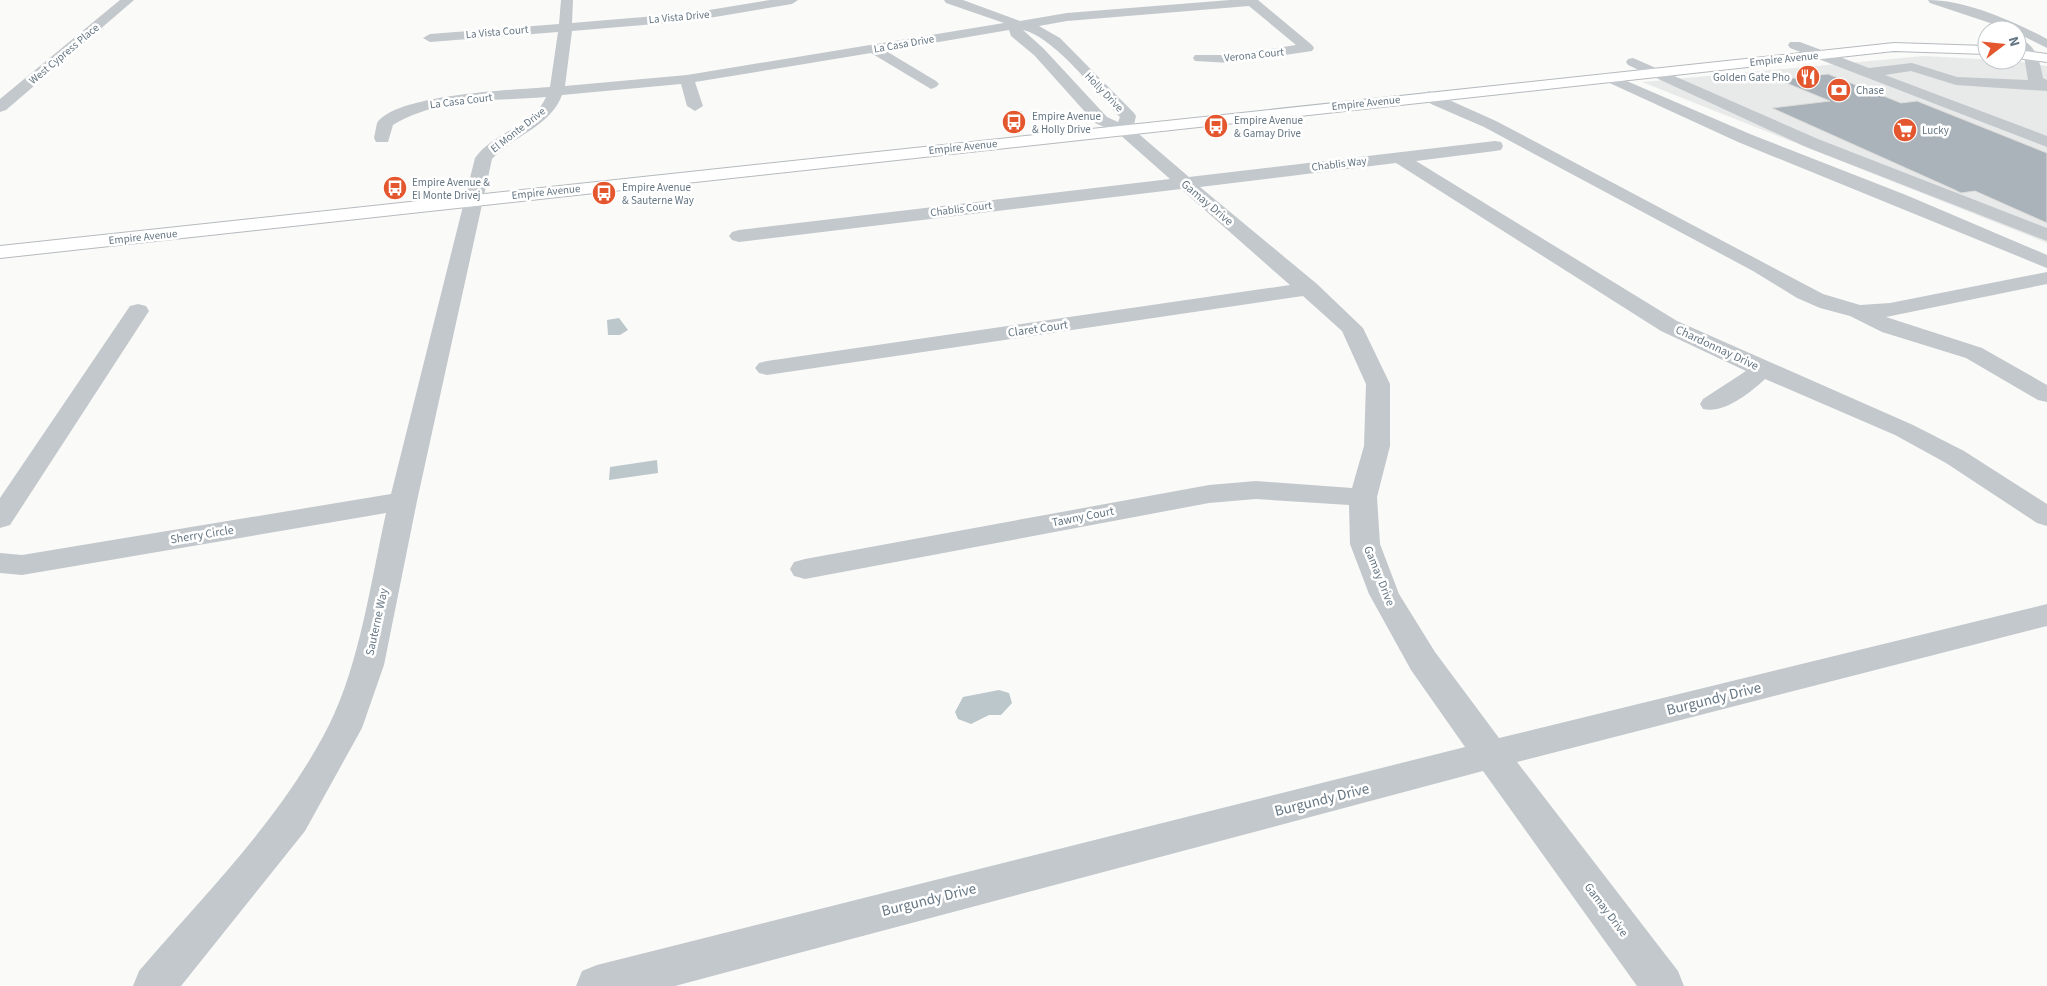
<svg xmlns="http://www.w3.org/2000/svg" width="2047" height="986" viewBox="0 0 2047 986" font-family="'Source Sans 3',sans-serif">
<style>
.built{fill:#e8e9e9}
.water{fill:#bbc7cb}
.building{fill:#aab3b9;stroke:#dcdcda}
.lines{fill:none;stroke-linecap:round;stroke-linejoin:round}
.major-casing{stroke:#b5babe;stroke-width:2}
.minor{fill:#c3c8cc;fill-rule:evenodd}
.major{fill:#fff;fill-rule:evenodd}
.labels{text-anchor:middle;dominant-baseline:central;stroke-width:5;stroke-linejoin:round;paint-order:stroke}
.far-street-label{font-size:11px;fill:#657683;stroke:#fff}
.far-poi-label{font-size:11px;fill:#657683;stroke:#fff;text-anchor:start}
.street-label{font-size:12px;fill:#657683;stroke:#fff}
.near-street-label{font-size:15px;fill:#657683;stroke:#fff}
</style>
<rect width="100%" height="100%" fill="#fafaf8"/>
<polygon class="built" points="1924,56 2016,61 2047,66 2047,243 1642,82"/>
<g class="water">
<polygon points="619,318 628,330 620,335 608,335 607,320"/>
<polygon points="657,460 658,473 609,480 610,467"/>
<polygon points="999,690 1009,693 1012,703 1001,715 989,715 971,724 958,719 955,712 963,697"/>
</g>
<polygon class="building" points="1828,74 1901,103 1917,101 2047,153 2047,223 1975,191 1961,193 1955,190 1772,108 1830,101 1779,80"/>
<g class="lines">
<g class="major-casing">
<g id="major">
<polygon points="1894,43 1987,46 1987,54 1894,51 0,258 0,246"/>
<polygon points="2017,50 2047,54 2047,62 2017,58"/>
</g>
</g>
<g class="minor">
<polygon points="120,0 134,0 6,110 0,112 0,99"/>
<path d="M561 0H573L572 23 691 13 770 0H798L792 4 691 21 572 31 565 86 687 75 1004 23 946 3 944 0H963L1020 21 1067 13 1230 0H1258L1312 45 1314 48 1312 51 1231 63 1195 61 1193 58 1195 55H1231L1296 45 1249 6 1067 21 1039 26 1060 38 1134 113 1136 116 1133 129 1189 177 1495 141 1501 142 1503 146 1501 150 1495 151 1416 161 1677 321 1913 425 1964 451 2047 504V526L2037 523 1946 463 1895 435 1765 379C1750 393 1724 414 1703 409L1700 404 1703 399 1746 371 1661 331 1396 163 1200 187 1317 284 1363 328 1390 384V446L1377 497 1380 544 1399 594 1435 652 1499 738 2047 604V626L1517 762 1678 971 1684 986H1637L1483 771 675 986H576L582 971 597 965 1465 747 1411 670 1369 594 1350 544 1349 505 1256 499 1209 503 805 579 794 576 790 569 794 562 805 559 1209 485 1256 481 1352 488 1364 446 1366 384 1342 331 1303 296 767 375 759 373 755 368 759 363 767 361 1290 285 1181 189 739 242 732 240 729 236 732 232 739 230 1170 179 1118 133 1095 123 1034 55 1011 36 1009 30 886 51 936 81 939 84 936 87 931 89 871 53 695 82 703 106 695 111 687 106 681 84 562 95C550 127 514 135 492 159L417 501 384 665 362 728 305 831 181 986H133L139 971C206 893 282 818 329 725 360 663 371 580 386 513L22 575 0 573V553L22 555 391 494 475 158C493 132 534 126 546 97 496 101 437 98 393 125L388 142H376L374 138 377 123C397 94 514 90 550 87L558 32 430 42 423 38 430 34 559 24ZM1023 30C1054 37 1097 93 1120 117L1118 122 1107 117 1044 49Z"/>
<path d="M1928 0C1966 0 2013 21 2047 39V48L2017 33V30H2011L1930 3Z"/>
<path d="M2017 38C2036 43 2040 62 2043 78L2047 80V91L1956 85 1911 71 1885 75 2047 136V147L1790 48 1788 45 1790 42H1800L1869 68 1912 63 1957 77 2028 80 2024 56 2017 50Z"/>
<polygon points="1633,58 1818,139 2047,228 2047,241 1806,147 1628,65 1626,62 1628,59"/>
<polygon points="1608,73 1750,134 1906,195 2047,255 2047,268 1738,142 1603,80 1601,77"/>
<polygon points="1429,91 1496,121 1823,294 1860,305 1890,303 2047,272 2047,284 1886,317 1982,348 2047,385 2047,402 2038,400 1966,358 1882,332 1850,316 1820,308 1797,298 1753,271 1484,127 1431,104 1421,96"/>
<polygon points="138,304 146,306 149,311 10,525 0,528 0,498 130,306"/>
</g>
<use href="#major" class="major"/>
</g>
<defs>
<g id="restaurant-disc" transform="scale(1.25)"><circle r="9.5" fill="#e4572e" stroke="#fff"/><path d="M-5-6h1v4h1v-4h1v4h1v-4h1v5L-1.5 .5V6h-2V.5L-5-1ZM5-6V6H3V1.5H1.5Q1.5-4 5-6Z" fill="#fff"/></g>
<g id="bank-disc" transform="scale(1.25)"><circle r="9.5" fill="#e4572e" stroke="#fff"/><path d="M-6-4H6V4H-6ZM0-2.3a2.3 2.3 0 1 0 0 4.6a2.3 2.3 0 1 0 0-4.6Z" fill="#fff"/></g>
<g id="bus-disc" transform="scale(1.25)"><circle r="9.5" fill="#e4572e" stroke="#fff"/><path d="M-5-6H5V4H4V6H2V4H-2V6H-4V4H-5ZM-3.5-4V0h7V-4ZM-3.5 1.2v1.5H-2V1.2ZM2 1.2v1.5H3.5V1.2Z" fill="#fff"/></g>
<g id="supermarket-disc" transform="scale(1.25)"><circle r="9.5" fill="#e4572e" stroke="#fff"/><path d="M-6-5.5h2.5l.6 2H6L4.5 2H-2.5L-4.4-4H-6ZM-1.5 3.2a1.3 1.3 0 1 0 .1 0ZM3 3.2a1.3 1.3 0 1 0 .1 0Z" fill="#fff"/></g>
</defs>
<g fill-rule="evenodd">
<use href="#restaurant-disc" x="1808" y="77"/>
<use href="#bank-disc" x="1839" y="90"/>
<use href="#bus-disc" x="1014" y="122"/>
<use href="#bus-disc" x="1216" y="126"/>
<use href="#supermarket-disc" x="1905" y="130"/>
<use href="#bus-disc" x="395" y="188"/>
<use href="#bus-disc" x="604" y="193"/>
</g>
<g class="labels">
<g class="far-street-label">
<text transform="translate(679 17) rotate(-5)">La Vista Drive</text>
<text transform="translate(497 32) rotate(-5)">La Vista Court</text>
<text transform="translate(904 44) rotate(-10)">La Casa Drive</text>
<text transform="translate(64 54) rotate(-40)">West Cypress Place</text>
<text transform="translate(1254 55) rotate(-6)">Verona Court</text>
<text transform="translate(1784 59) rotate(-6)">Empire Avenue</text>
<text transform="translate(1104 92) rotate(46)">Holly Drive</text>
<text transform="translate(461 101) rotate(-7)">La Casa Court</text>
<text transform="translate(1366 103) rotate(-6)">Empire Avenue</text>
<text transform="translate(518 130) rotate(-38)">El Monte Drive</text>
<text transform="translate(963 147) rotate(-6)">Empire Avenue</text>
<text transform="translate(1339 164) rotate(-7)">Chablis Way</text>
<text transform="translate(546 192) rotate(-6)">Empire Avenue</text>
<text transform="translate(961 209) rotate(-7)">Chablis Court</text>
<text transform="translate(143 237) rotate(-6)">Empire Avenue</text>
</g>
<g class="far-poi-label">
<text x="1790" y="77" text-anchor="end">Golden Gate Pho</text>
<text x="1856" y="90">Chase</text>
<text x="1032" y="116">Empire Avenue<tspan x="1032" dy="13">&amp; Holly Drive</tspan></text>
<text x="1234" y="120">Empire Avenue<tspan x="1234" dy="13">&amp; Gamay Drive</tspan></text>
<text x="1922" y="130">Lucky</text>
<text x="412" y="182">Empire Avenue &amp;<tspan x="412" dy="13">El Monte Drivej</tspan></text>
<text x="622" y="187">Empire Avenue<tspan x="622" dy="13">&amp; Sauterne Way</tspan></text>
</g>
<g class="street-label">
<text transform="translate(1207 203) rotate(40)">Gamay Drive</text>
<text transform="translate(1038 329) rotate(-8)">Claret Court</text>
<text transform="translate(1717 348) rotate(25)">Chardonnay Drive</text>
<text transform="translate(1083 517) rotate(-11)">Tawny Court</text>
<text transform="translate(202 535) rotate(-9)">Sherry Circle</text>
<text transform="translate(1379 576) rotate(68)">Gamay Drive</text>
<text transform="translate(377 622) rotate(-78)">Sauterne Way</text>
<text transform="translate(1606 910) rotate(53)">Gamay Drive</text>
</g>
<g class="near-street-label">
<text transform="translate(1714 699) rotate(-14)">Burgundy Drive</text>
<text transform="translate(1322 800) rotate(-14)">Burgundy Drive</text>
<text transform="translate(929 900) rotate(-14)">Burgundy Drive</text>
</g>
</g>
<g transform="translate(2002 45) rotate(74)"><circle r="24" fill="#ffffff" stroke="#c1c8cd"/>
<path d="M0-4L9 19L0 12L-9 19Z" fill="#e4572e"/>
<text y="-8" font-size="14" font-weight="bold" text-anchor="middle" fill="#657683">N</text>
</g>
</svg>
